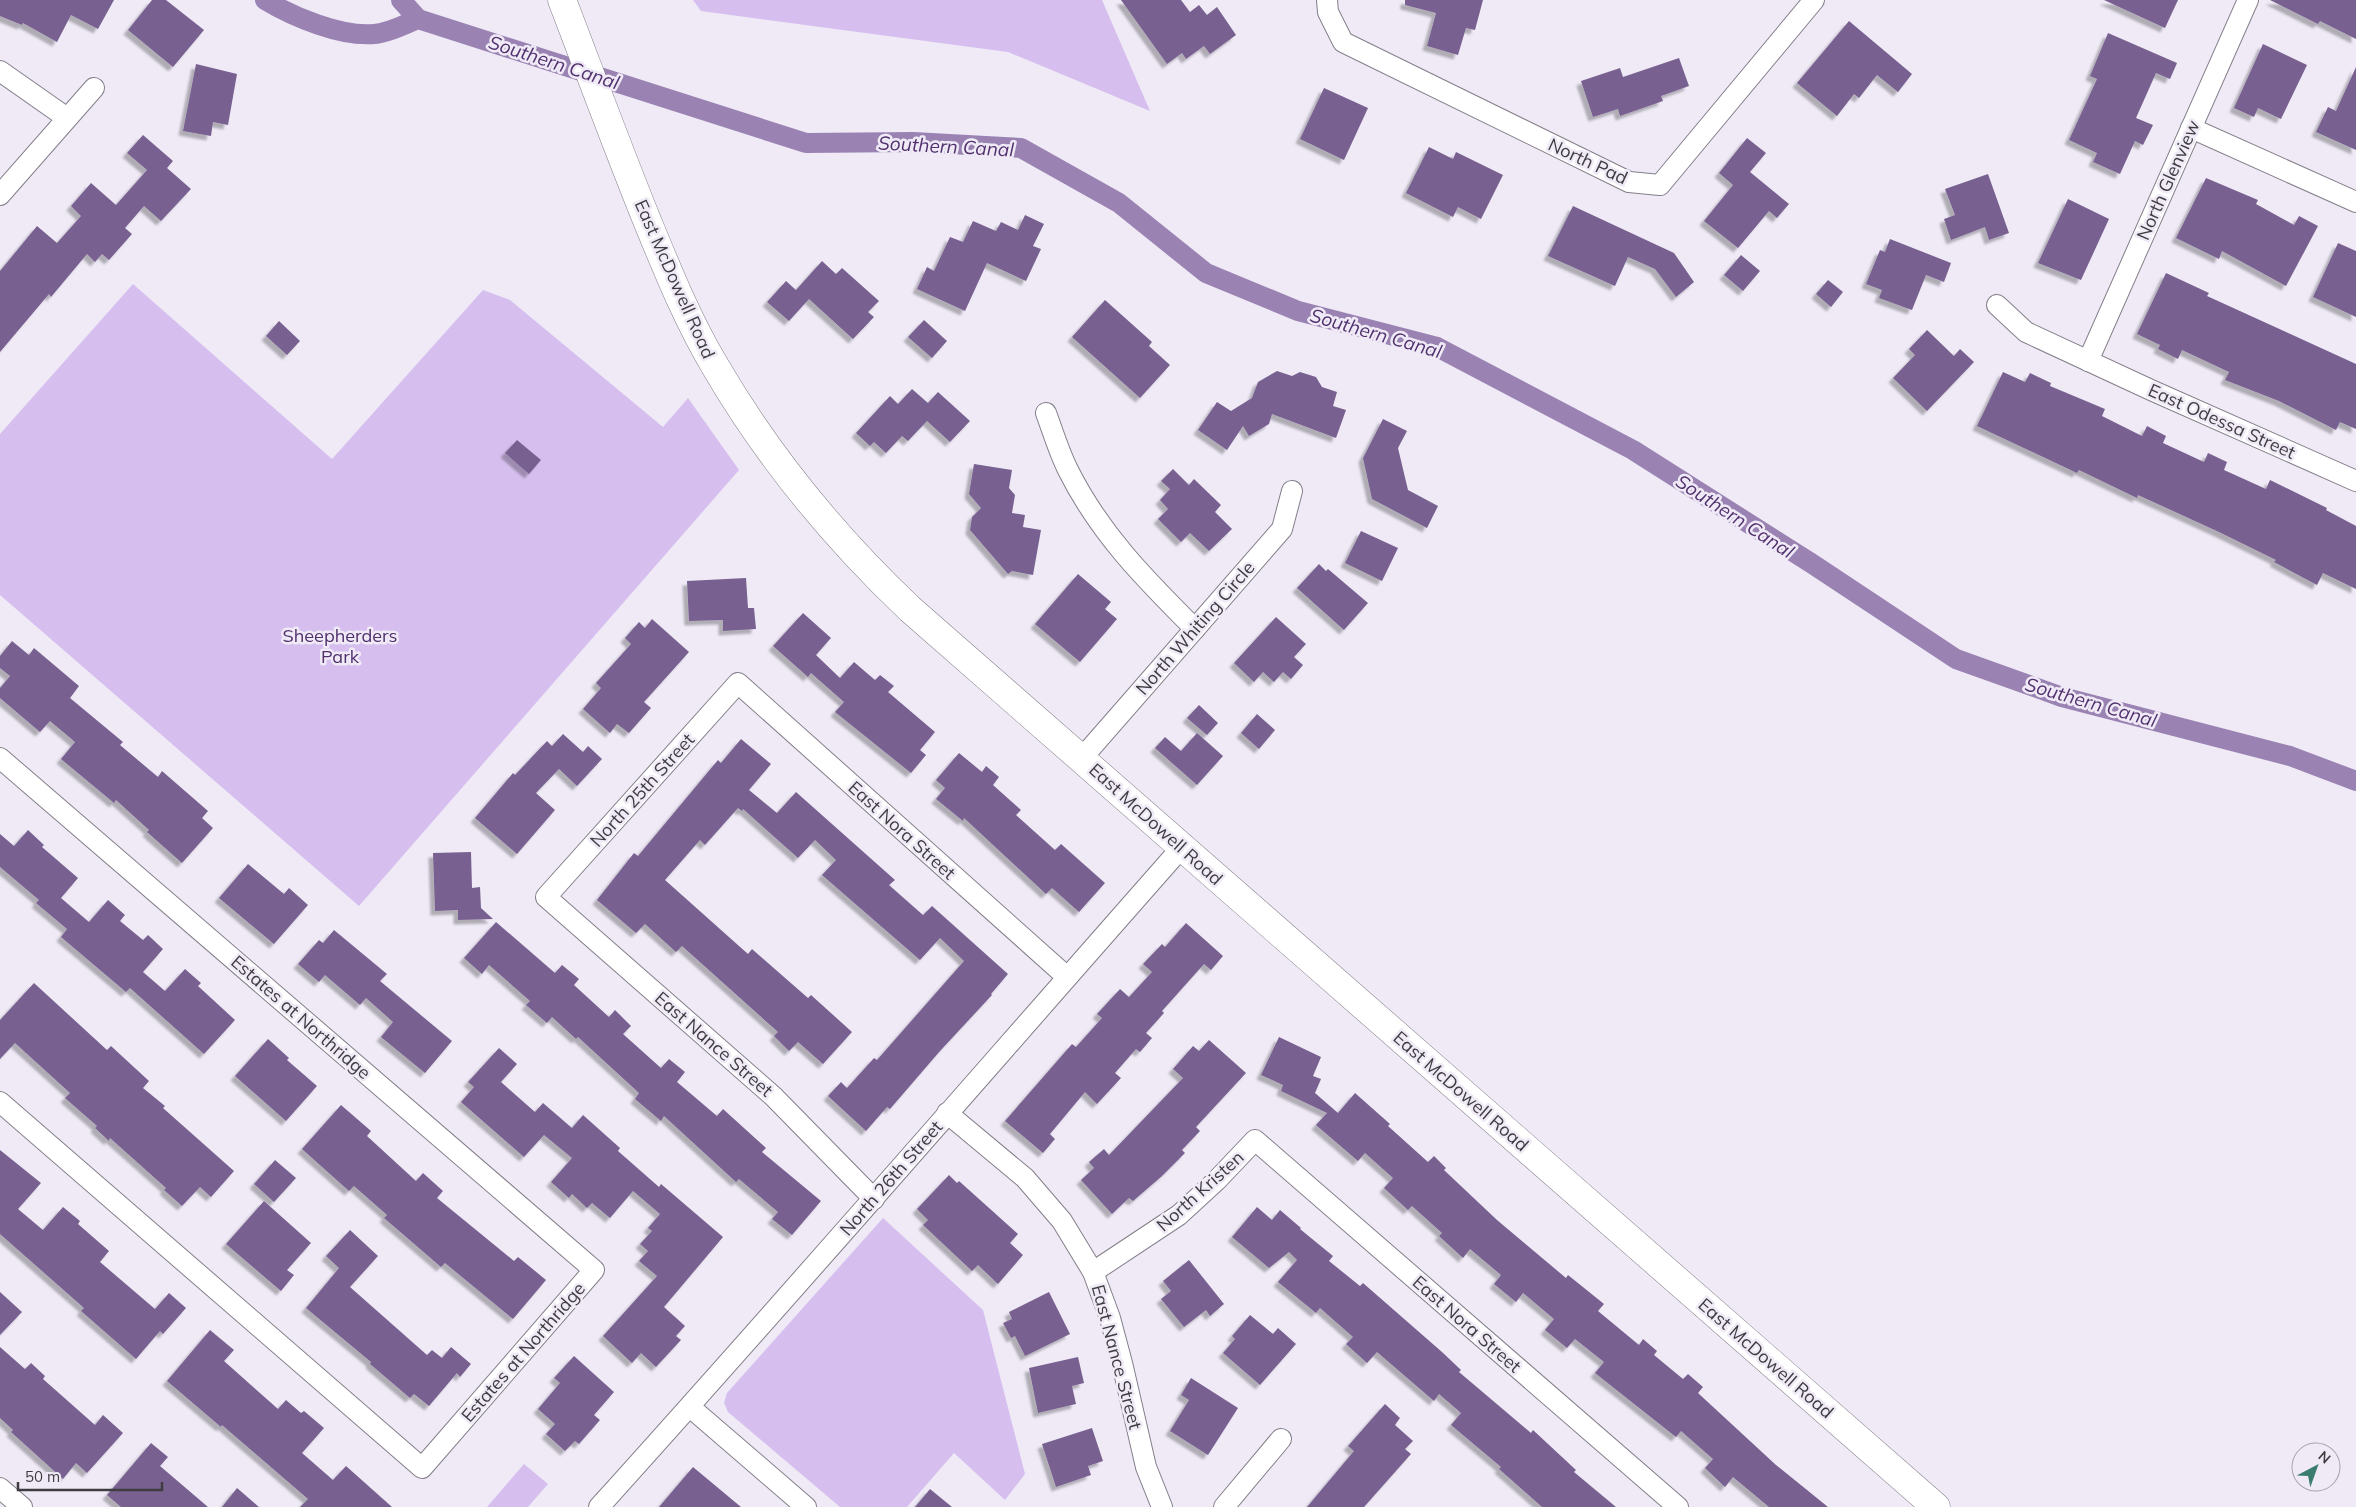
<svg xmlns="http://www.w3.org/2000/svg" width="2356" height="1507" viewBox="0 0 2356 1507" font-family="Mulish,sans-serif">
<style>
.green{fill:#d6bfef}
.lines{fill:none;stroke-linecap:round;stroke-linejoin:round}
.canal{stroke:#9a83b3;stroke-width:20}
.building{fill:#786190;filter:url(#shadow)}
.street-casing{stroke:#847f8a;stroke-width:22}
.secondary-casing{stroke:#847f8a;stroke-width:29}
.street{stroke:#fff;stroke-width:20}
.secondary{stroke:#fff;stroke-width:28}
.labels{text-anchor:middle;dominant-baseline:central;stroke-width:5;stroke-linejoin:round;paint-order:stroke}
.street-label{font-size:18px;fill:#3e3c41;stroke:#efeaf6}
.park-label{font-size:18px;fill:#50306d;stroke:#efeaf6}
.water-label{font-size:19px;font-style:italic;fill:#52316f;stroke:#efeaf6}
</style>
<defs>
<filter id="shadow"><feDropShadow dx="-4.5" dy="4.5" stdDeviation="1" flood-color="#0004"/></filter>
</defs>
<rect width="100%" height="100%" fill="#efeaf6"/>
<g class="green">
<polygon points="693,0 1102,0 1150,111 1008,52 701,11"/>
<polygon points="133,284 332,459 483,290 510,300 663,427 688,398 739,470 359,906 0,595 0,434"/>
<polygon points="883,1218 983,1310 1025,1474 1005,1500 954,1453 907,1507 840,1507 728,1412 724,1403 727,1393"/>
<polygon points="524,1464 548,1484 528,1507 487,1507"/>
</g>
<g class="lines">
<g class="canal">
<path d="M265 0C293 17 341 37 374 34 389 33 405 24 418 19"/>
<polyline points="401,0 418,19 806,143 913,142 1021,148 1119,203 1206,273 1298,311 1437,347 1633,450 1811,563 1956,659 2062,697 2290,756 2356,781"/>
</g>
</g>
<g class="building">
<polygon points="0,0 114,0 98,29 71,15 57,42 23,23 22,25 0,16"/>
<polygon points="152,0 166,0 204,30 173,67 128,30"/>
<polygon points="1121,0 1181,0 1190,12 1199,5 1207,15 1217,7 1236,35 1210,54 1204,46 1186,59 1182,53 1167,64"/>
<polygon points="1405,0 1483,0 1475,30 1466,28 1458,55 1427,46 1436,13 1405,5"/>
<polygon points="2104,0 2178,0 2165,28"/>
<polygon points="2270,0 2356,0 2356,39 2320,21 2318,24"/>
<polygon points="1849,21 1912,74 1898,92 1877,75 1859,98 1854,94 1837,116 1797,83"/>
<polygon points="2108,33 2177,63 2170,79 2156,73 2136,118 2153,125 2143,145 2135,141 2120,174 2093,162 2097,153 2069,140 2097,79 2090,76"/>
<polygon points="2263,44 2307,65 2281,119 2258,108 2254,117 2234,108"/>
<polygon points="1679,58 1689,86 1661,96 1663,101 1620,116 1618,109 1593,117 1581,81 1620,68 1623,77"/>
<polygon points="196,64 237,74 228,125 213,122 211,136 183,131"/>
<polygon points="2356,67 2356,150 2316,132 2328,107 2336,111"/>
<polygon points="1324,88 1368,108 1344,160 1300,139"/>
<polygon points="143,135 173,161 167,168 191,189 161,221 144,206 125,228 132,234 109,260 102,254 95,262 87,254 51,297 49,294 0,352 0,271 37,226 57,243 81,216 71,206 91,183 116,205 147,170 127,153"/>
<polygon points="1747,138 1766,153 1750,172 1789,204 1777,218 1769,211 1738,248 1704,221 1733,185 1719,173"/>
<polygon points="1429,147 1453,159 1456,152 1503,175 1481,219 1458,207 1453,217 1406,193"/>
<polygon points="1988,174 2009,233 1989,240 1985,227 1951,240 1944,219 1955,215 1945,189"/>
<polygon points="2206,178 2258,200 2256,204 2294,225 2299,216 2318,226 2286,286 2222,251 2219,259 2176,238"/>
<polygon points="2068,199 2109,219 2081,280 2038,263"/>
<polygon points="1573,206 1674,253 1694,282 1676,297 1655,269 1628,257 1615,286 1548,256"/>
<polygon points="1025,215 1044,224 1033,246 1041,249 1026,281 987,263 965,311 917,289 927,267 934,271 950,237 963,242 973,221 996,231 1001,222 1018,230"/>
<polygon points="1890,239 1951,263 1944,282 1926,275 1912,310 1879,298 1882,290 1866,284 1880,250 1885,252"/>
<polygon points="2338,243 2356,251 2356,317 2313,297"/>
<polygon points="1741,255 1760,271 1743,291 1724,275"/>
<polygon points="822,261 836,274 842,268 879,301 868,312 874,317 853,339 809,299 789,321 767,302 786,281 796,290"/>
<polygon points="2166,273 2209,293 2207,296 2356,364 2356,429 2340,422 2336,430 2279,401 2225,380 2229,372 2182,350 2178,359 2158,349 2160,345 2137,334"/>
<polygon points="1828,280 1843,292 1831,307 1816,294"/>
<polygon points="1105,300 1152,342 1149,346 1170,365 1140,398 1072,337"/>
<polygon points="924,320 947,341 932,358 908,337"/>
<polygon points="279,321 300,341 287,355 266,336"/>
<polygon points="1927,330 1954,356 1960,349 1974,362 1927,411 1893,378 1915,355 1909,349"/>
<polygon points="1277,371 1292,376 1300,372 1316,377 1322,387 1337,392 1333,406 1346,410 1336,438 1272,414 1269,424 1249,436 1243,426 1227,450 1198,430 1217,402 1231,411 1252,398 1258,382"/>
<polygon points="2003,372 2025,382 2030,373 2051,383 2050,386 2105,409 2102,416 2142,436 2147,426 2166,436 2163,443 2204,462 2208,453 2227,462 2224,470 2266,489 2270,480 2327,508 2326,510 2356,526 2356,589 2323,573 2317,585 2274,562 2276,560 2219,532 2138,495 2137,498 2079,470 2077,473 1977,426"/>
<polygon points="912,389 928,403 938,392 970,421 950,442 927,421 908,441 902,436 886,453 874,442 870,446 856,433 890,396 898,404"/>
<polygon points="1383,419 1407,431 1398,448 1408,490 1438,506 1427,528 1372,499 1363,458"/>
<polygon points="517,440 541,460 529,474 505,453"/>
<polygon points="974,464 1012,470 1009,488 1015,495 1012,513 1025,515 1023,527 1041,530 1033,575 1012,571 1008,574 970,530 972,517 981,508 969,494"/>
<polygon points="1173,469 1189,485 1194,479 1221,505 1215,512 1232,529 1209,551 1190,533 1181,542 1158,519 1168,509 1160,500 1170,489 1161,481"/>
<polygon points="1361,531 1398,548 1382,581 1345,563"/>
<polygon points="1319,564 1326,571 1328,569 1368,603 1344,630 1297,588"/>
<polygon points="1078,574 1111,602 1105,609 1117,619 1080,662 1035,624"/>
<polygon points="746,578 748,608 754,608 756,629 723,631 723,620 689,621 687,581"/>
<polygon points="803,613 831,638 816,655 840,678 854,662 875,680 880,675 894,686 888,692 935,732 920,750 926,755 911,773 835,712 844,702 811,673 808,677 773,646"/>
<polygon points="1276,617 1306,644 1294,657 1303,665 1291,679 1283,672 1274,682 1263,672 1254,682 1234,663"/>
<polygon points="652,619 689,652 644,702 651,708 629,733 617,724 610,733 583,709 601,688 596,683 631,644 625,638 639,622 645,628"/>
<polygon points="12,641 29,655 34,648 79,686 70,698 123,742 120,745 158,777 162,771 208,811 202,818 213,828 182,863 147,832 149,830 116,800 114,803 61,759 75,742 50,721 40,732 0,698 0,688 10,676 0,668 0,656"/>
<polygon points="1199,705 1218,723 1207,735 1187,718"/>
<polygon points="1257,714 1275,730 1259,749 1241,733"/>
<polygon points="1197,733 1223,756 1197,785 1155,748 1165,737 1181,751"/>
<polygon points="563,734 583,752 588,746 602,759 577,786 559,769 536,793 555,810 517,854 475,818 513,773 515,775 547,741 552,746"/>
<polygon points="741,739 771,764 749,790 777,813 796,792 895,880 889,885 923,915 932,906 1008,974 991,994 992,995 940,1051 890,1109 887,1107 866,1131 828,1096 841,1082 847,1088 874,1058 877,1060 964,961 940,938 920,960 822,875 836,860 815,840 798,858 743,809 742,811 738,808 705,845 700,840 665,880 748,954 752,949 808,998 811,995 852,1032 823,1064 798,1042 789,1051 774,1036 778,1032 682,946 676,952 645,924 636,933 597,900 634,853 638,856 718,760 721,763"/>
<polygon points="959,753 982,772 986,766 999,777 993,785 1021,810 1016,815 1055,850 1061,844 1105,883 1079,912 1052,888 1046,894 964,818 963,821 936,799 945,788 936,780"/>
<polygon points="28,830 44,845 42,847 78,878 61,898 89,922 108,900 125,915 120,921 143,940 148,935 163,949 143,972 165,991 185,969 201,983 198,986 235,1020 204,1054 130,988 126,992 61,937 67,929 36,903 39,900 0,867 0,834 14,846"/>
<polygon points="471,852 472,888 480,887 481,908 493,919 458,920 458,910 435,911 433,853"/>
<polygon points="248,864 284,894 289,888 308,905 274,944 219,898"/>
<polygon points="496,922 555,973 562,965 579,979 574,985 609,1017 615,1010 631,1026 623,1034 661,1068 669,1059 685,1072 677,1082 717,1116 723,1109 766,1148 762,1152 821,1201 792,1235 772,1219 778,1212 739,1179 736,1182 664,1116 661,1121 635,1099 639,1093 578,1037 576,1039 552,1017 547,1023 526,1005 530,1001 489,965 482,974 464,958"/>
<polygon points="1186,923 1223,956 1211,970 1204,964 1162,1011 1164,1013 1146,1033 1152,1038 1140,1052 1136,1049 1115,1073 1121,1078 1097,1104 1085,1092 1050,1134 1055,1139 1043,1153 1005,1121 1072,1044 1076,1047 1102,1018 1097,1014 1120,989 1129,997 1152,972 1143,964 1162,944 1165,947"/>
<polygon points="334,930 387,974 380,981 452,1041 425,1073 381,1037 393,1022 366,998 360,1005 325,975 319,982 298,964 319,940 323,943"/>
<polygon points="34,983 107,1050 111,1046 149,1081 143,1088 165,1106 163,1108 234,1171 211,1197 200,1187 182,1206 164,1190 166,1188 110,1138 109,1141 95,1128 97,1126 65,1098 70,1093 15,1043 0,1059 0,1020"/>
<polygon points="1279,1037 1321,1057 1313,1076 1321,1079 1315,1093 1338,1113 1355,1093 1390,1124 1388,1126 1428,1162 1434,1156 1446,1168 1444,1170 1497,1220 1566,1278 1568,1275 1604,1304 1598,1311 1639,1345 1643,1339 1657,1351 1654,1355 1683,1379 1688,1374 1703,1387 1698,1393 1776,1465 1828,1507 1769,1507 1733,1477 1725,1487 1705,1468 1713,1459 1681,1431 1676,1437 1595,1373 1604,1362 1575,1339 1567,1348 1545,1330 1554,1319 1523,1293 1516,1302 1494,1284 1501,1275 1470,1249 1463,1258 1439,1236 1442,1233 1412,1206 1408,1210 1384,1188 1393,1178 1365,1153 1358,1161 1316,1125 1327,1113 1281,1091 1283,1085 1261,1075"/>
<polygon points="268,1039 289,1058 287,1060 317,1086 286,1121 235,1076"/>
<polygon points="1209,1040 1246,1073 1196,1127 1200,1131 1182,1150 1185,1153 1162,1176 1133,1201 1129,1198 1112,1214 1081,1180 1094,1168 1089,1162 1104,1149 1109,1155 1183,1078 1173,1069 1193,1046 1199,1051"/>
<polygon points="499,1048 517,1064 501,1082 535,1112 543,1103 572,1128 583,1115 620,1148 618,1151 659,1187 661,1184 723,1237 664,1307 685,1326 676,1336 681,1340 656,1367 641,1353 632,1363 603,1336 657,1276 639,1261 648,1251 640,1244 652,1231 648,1228 660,1214 633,1191 610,1218 592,1203 587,1208 572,1194 569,1198 551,1182 572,1158 544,1135 524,1157 461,1102 474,1087 468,1082"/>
<polygon points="341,1105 371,1131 367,1136 416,1181 423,1173 443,1191 437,1198 514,1261 518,1257 546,1280 513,1319 445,1263 441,1267 384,1218 387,1215 354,1186 349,1191 302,1149"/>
<polygon points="0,1150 41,1183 18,1209 43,1230 63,1207 80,1221 78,1224 109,1251 100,1262 155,1309 169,1293 186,1308 163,1334 160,1331 136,1359 81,1311 84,1308 0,1234"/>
<polygon points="275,1160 296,1178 274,1202 254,1184"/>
<polygon points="949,1175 957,1183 959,1181 1018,1234 1010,1243 1023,1255 998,1284 978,1265 972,1271 923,1225 928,1220 917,1209"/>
<polygon points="264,1201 311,1243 287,1270 294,1275 281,1291 226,1244"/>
<polygon points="1257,1207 1272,1220 1280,1210 1301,1228 1300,1229 1333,1256 1329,1261 1360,1286 1363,1283 1442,1352 1461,1370 1459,1372 1531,1433 1533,1430 1576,1470 1574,1472 1616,1507 1542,1507 1499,1469 1501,1467 1451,1425 1461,1413 1439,1394 1434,1401 1377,1352 1367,1363 1346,1344 1353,1337 1320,1308 1316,1313 1278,1282 1297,1260 1289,1252 1269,1268 1232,1237"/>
<polygon points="350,1230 378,1256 350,1287 427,1355 432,1350 442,1358 451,1347 471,1364 460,1377 457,1373 429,1406 414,1394 410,1398 370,1364 371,1362 306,1308 339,1268 326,1256"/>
<polygon points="1189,1260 1224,1304 1210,1316 1206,1310 1184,1327 1161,1299 1171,1291 1163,1281"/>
<polygon points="0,1292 22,1312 0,1335"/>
<polygon points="1049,1292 1070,1334 1025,1356 1015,1336 1011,1338 1003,1323 1012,1319 1009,1312"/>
<polygon points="1250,1315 1273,1334 1278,1328 1296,1344 1260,1385 1223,1353 1235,1339 1232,1336"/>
<polygon points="210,1330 234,1350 224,1361 278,1409 286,1400 301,1413 304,1411 324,1428 302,1453 333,1480 346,1466 392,1507 300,1507 308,1499 222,1425 221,1427 167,1381"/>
<polygon points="0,1347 25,1369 31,1363 45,1376 43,1379 95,1425 103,1415 123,1433 87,1473 76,1463 63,1479 11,1432 13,1430 0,1418"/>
<polygon points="574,1356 614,1392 594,1415 600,1420 579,1444 575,1441 565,1451 546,1434 555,1424 538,1409 560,1383 554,1378"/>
<polygon points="1078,1357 1084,1383 1072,1386 1076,1404 1038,1413 1029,1368"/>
<polygon points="1191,1378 1238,1408 1208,1455 1170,1431 1189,1400 1181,1395"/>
<polygon points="1385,1404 1400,1418 1395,1425 1413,1441 1405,1449 1411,1454 1364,1507 1307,1507 1354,1451 1348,1446"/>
<polygon points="1092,1428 1103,1461 1088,1466 1091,1475 1056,1487 1042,1444"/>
<polygon points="151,1443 168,1457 160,1466 208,1507 121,1507 107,1495"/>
<polygon points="693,1467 741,1507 659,1507"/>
<polygon points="237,1488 259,1507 222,1507"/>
<polygon points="930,1489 952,1507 915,1507"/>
</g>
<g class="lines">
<g class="street-casing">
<g id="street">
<polyline points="1327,0 1328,12 1343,42 1629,182 1660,185 1814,0"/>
<polyline points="0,71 67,118"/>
<polyline points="2191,128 2356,202"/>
<polyline points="0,195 94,88"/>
<polyline points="1997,305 2026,332 2151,390 2356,481"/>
<polyline points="2088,361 2248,0"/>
<path d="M1046 413C1053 432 1059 452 1068 470 1100 534 1145 579 1195 629"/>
<polyline points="0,758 594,1270 422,1468 0,1102"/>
<polyline points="1082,758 1282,529 1292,491"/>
<polyline points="947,1113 1025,1178 1062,1221 1093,1272 1110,1318 1122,1363 1146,1467 1162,1507"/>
<polyline points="874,1199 773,1096 546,897 738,683 1067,977"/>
<polyline points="1093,1272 1179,1215 1216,1181 1255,1140 1678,1507"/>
<polyline points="690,1407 806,1507"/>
<polyline points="0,1488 22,1507"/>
<path d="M599 1507C796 1289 988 1067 1182 847"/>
<polyline points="1224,1507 1281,1439"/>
</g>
</g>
<g class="secondary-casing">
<path id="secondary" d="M562 0C590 73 617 146 646 218 667 269 687 319 715 366 768 457 834 537 910 609L1936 1507"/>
</g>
<use href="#street" class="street"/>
<use href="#secondary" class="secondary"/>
</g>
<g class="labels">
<g class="street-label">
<text transform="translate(1588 161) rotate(25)">North Pad</text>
<text transform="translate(2168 180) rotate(-66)">North Glenview</text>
<text transform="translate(675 279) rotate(66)">East McDowell Road</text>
<text transform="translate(2222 421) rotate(24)">East Odessa Street</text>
<text transform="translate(1195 628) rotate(-49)">North Whiting Circle</text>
<text transform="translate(642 790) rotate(-48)">North 25th Street</text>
<text transform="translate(1156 824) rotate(42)">East McDowell Road</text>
<text transform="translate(902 830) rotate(42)">East Nora Street</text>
<text transform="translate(301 1017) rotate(41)">Estates at Northridge</text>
<text transform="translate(714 1044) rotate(41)">East Nance Street</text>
<text transform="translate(1461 1091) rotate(41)">East McDowell Road</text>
<text transform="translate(891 1178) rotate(-49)">North 26th Street</text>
<text transform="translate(1200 1191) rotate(-42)">North Kristen</text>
<text transform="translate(1467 1324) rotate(41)">East Nora Street</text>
<text transform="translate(523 1352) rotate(-49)">Estates at Northridge</text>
<text transform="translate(1117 1357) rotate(75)">East Nance Street</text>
<text transform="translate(1766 1358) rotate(41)">East McDowell Road</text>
</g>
<g class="park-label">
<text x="340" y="635">Sheepherders<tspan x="340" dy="21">Park</tspan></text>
</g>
<g class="water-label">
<text transform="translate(554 62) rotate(18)">Southern Canal</text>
<text transform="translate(946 146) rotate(3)">Southern Canal</text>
<text transform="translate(1376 333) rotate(16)">Southern Canal</text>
<text transform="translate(1735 516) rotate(33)">Southern Canal</text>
<text transform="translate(2091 702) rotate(16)">Southern Canal</text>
</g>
</g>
<g transform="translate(2316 1467) rotate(41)"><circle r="24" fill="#efeaf6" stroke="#a8a4ae"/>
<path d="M0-4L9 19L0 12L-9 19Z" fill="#3a7c6d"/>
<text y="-8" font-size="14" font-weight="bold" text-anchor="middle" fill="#3e3c41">N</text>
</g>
<path d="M18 1482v8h144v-8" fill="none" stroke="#3e3c41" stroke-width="2.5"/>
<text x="25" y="1482" font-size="15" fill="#3e3c41" stroke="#efeaf6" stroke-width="4" paint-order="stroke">50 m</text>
</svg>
